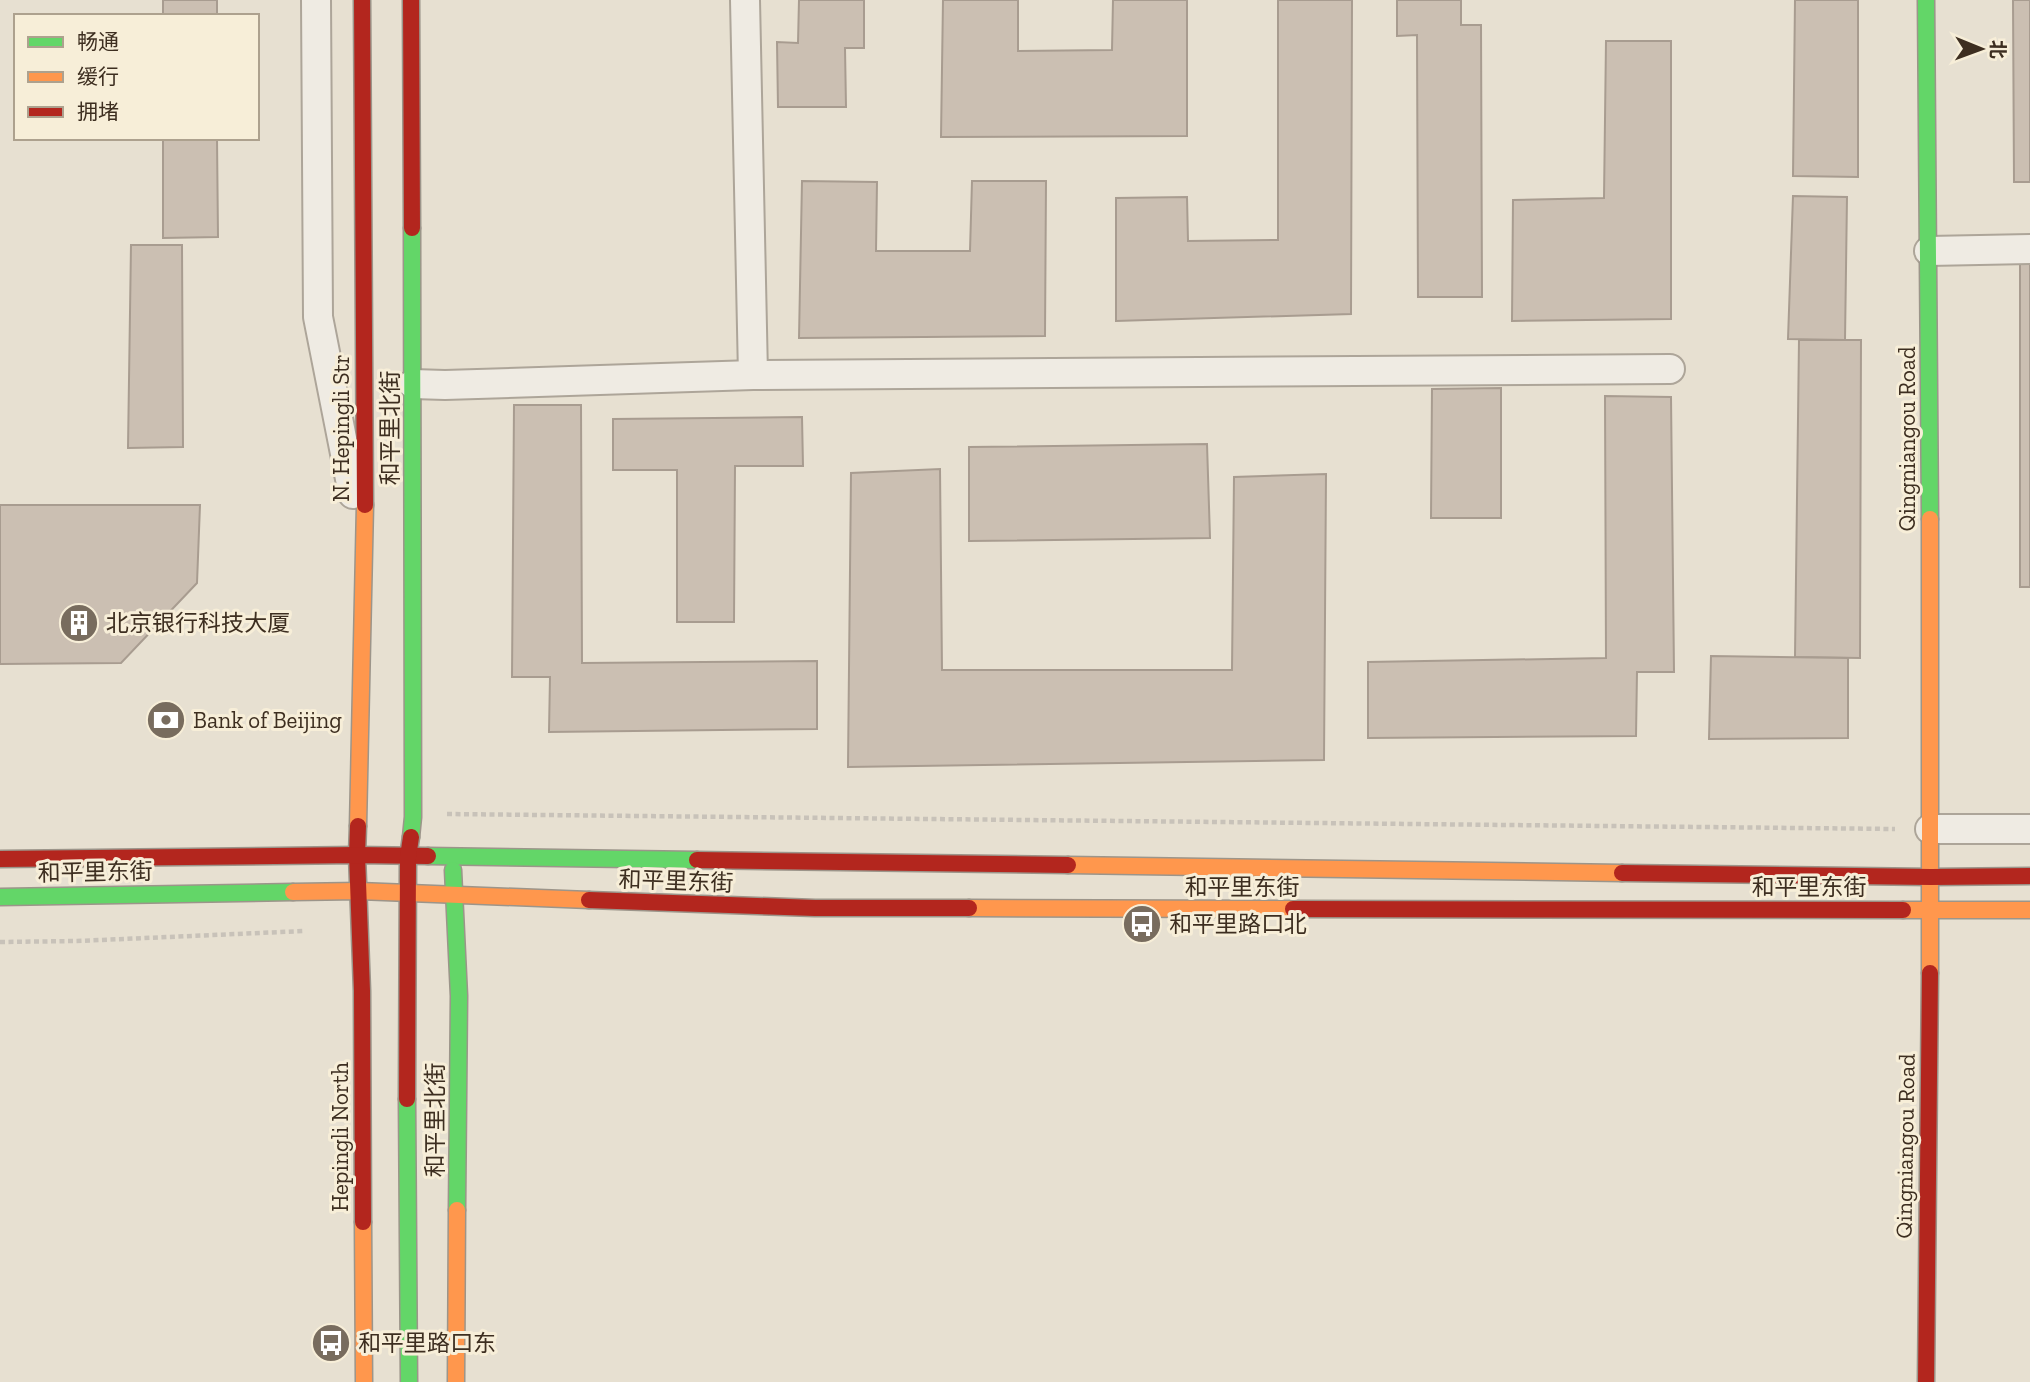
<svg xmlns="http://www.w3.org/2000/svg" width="2030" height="1382" viewBox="0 0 2030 1382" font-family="'Zilla Slab','Noto Sans SC',serif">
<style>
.building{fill:#cbbfb2;stroke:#a89c90;stroke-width:2}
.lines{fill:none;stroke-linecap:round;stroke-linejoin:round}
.street-casing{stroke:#ada599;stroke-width:32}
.fast-casing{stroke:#9c958a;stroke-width:19}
.slow-casing{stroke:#9c958a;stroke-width:19}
.jam-casing{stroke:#9c958a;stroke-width:19}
.path{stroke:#c8c2b9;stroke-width:4.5;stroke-dasharray:5 3.5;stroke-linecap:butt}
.street{stroke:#efebe3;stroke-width:28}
.fast{stroke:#63d668;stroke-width:16}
.slow{stroke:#ff974d;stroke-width:16}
.jam{stroke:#b3261e;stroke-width:16}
.labels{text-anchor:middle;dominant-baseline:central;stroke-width:6;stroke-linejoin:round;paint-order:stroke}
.street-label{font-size:23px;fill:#3d2e20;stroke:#f7eed8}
.poi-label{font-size:23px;fill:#3d2e20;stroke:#f7eed8;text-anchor:start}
</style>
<rect width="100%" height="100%" fill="#e7e0d1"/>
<g class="building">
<rect x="163" y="0" width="54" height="16"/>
<polygon points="799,0 864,0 864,48 845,48 846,107 778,107 777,42 798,43"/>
<polygon points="943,0 1018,0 1018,51 1112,50 1113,0 1187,0 1187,136 941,137"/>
<polygon points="1278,0 1352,0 1351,314 1116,321 1116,198 1187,197 1188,241 1278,240"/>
<polygon points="1397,0 1461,0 1461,25 1481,25 1482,297 1418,297 1417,35 1397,36"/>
<polygon points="1795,0 1858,0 1858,177 1793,176"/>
<polygon points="2013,0 2030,0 2030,182 2014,182"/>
<polygon points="1606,41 1671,41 1671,319 1512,321 1513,200 1604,198"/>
<polygon points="163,138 217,138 218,237 163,238"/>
<polygon points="802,181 877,182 876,251 970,251 972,181 1046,181 1045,336 799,338"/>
<polygon points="1793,196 1847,197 1845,340 1788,339"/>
<polygon points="131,245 182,245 183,447 128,448"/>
<rect x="2020" y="254" width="10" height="333"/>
<polygon points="1799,340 1861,340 1860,658 1795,657"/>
<polygon points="1501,388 1501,518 1431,518 1432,389"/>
<polygon points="1605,396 1671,397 1674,672 1637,672 1636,736 1368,738 1368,662 1606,658"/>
<polygon points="514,405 581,405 582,663 817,661 817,729 549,732 550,677 512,677"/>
<polygon points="802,417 803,466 735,466 734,622 677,622 677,470 613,470 613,419"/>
<polygon points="1207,444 1210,538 969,541 969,447"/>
<polygon points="940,469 942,670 1232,670 1234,477 1326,474 1324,760 848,767 851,473"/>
<polygon points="0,505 200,505 197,583 121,663 0,664"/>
<polygon points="1711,656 1848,658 1848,738 1709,739"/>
</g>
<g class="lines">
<g class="street-casing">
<g id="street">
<polyline points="316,0 318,317 353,494"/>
<polyline points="745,0 753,375"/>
<polyline points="1929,251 2030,249"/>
<polyline points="413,384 445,385 753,375 1670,369"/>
<polyline points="1930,829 2030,829"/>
</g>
</g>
<g class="fast-casing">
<g id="fast">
<polyline points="1926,0 1930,519"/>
<polyline points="411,837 413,817 412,228"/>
<polyline points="428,856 697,860"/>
<polyline points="453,870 459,996 457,1210"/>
<polyline points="0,897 293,892"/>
<polyline points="407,1099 409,1382"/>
</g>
</g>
<g class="slow-casing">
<g id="slow">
<polyline points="1930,519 1930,973"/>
<polyline points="358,826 365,505"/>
<polyline points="1068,865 1622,873"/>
<polyline points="293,892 359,891 589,900"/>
<polyline points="969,908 1293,909"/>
<polyline points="1903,910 2030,910"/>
<polyline points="363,1222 364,1382"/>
<polyline points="456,1382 457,1210"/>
</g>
</g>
<g class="jam-casing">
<g id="jam">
<polyline points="362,0 365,505"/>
<polyline points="411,0 412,228"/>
<polyline points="358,826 357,855 362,991 363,1222"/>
<polyline points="0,859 357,855 428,856"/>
<polyline points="697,860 1068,865"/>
<polyline points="1622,873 1931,877 2030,876"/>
<polyline points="589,900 815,908 969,908"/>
<polyline points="1293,909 1903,910"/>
<polyline points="407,1099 408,857 411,837"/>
<polyline points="1926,1382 1930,973"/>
</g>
</g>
<g class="path">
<polyline points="447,814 1895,829"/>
<polyline points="0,942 77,941 303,931"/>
</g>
<use href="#street" class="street"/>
<use href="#fast" class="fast"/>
<use href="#slow" class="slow"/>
<use href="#jam" class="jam"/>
</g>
<defs>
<g id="building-disc" transform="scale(2.0125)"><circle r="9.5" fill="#786c5e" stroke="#f7eed8"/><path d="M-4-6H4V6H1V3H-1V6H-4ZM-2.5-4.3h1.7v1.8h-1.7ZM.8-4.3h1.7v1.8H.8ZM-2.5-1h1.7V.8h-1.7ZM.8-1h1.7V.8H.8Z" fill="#fff"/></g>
<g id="bank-disc" transform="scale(2.0125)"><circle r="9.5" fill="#786c5e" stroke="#f7eed8"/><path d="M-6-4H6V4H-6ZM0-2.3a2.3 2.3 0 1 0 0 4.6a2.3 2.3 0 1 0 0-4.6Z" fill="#fff"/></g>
<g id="bus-disc" transform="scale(2.0125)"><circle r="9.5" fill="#786c5e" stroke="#f7eed8"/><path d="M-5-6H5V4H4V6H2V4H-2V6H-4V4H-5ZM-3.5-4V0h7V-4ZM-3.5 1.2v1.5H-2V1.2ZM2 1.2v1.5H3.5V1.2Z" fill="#fff"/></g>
</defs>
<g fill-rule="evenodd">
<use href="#building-disc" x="79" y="623"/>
<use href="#bank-disc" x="166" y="720"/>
<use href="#bus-disc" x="1142" y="924"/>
<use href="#bus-disc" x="331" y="1343"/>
</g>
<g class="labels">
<g class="street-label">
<text transform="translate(341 428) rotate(-90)">N. Hepingli Str</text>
<text transform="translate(390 428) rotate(-90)">和平里北街</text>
<text transform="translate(1907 439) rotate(-90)">Qingniangou Road</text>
<text transform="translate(95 872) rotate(-1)">和平里东街</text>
<text transform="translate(676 881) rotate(2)">和平里东街</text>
<text x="1242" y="887">和平里东街</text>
<text x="1809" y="887">和平里东街</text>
<text transform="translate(435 1120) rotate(-90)">和平里北街</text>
<text transform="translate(340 1137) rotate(-90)">Hepingli North</text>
<text transform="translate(1905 1146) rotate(-89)">Qingniangou Road</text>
</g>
<g class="poi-label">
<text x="106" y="623">北京银行科技大厦</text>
<text x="193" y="720">Bank of Beijing</text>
<text x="1169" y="924">和平里路口北</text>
<text x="358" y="1343">和平里路口东</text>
</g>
</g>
<rect x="14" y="14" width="245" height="126" fill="#f7eed8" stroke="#ada18e" stroke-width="2"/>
<rect x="28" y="37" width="35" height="10" fill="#63d668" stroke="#ada18e" stroke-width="2"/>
<text x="77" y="49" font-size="21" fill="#3d2e20">畅通</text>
<rect x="28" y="72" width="35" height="10" fill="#ff974d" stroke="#ada18e" stroke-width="2"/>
<text x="77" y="84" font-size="21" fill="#3d2e20">缓行</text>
<rect x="28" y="107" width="35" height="10" fill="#b3261e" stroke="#ada18e" stroke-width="2"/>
<text x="77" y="119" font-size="21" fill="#3d2e20">拥堵</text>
<g transform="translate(1981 49) rotate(91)" stroke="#f7eed8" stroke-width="5" paint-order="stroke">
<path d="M0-5L12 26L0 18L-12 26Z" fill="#3d2e20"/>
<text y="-10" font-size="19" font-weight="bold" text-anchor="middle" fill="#3d2e20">北</text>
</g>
</svg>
